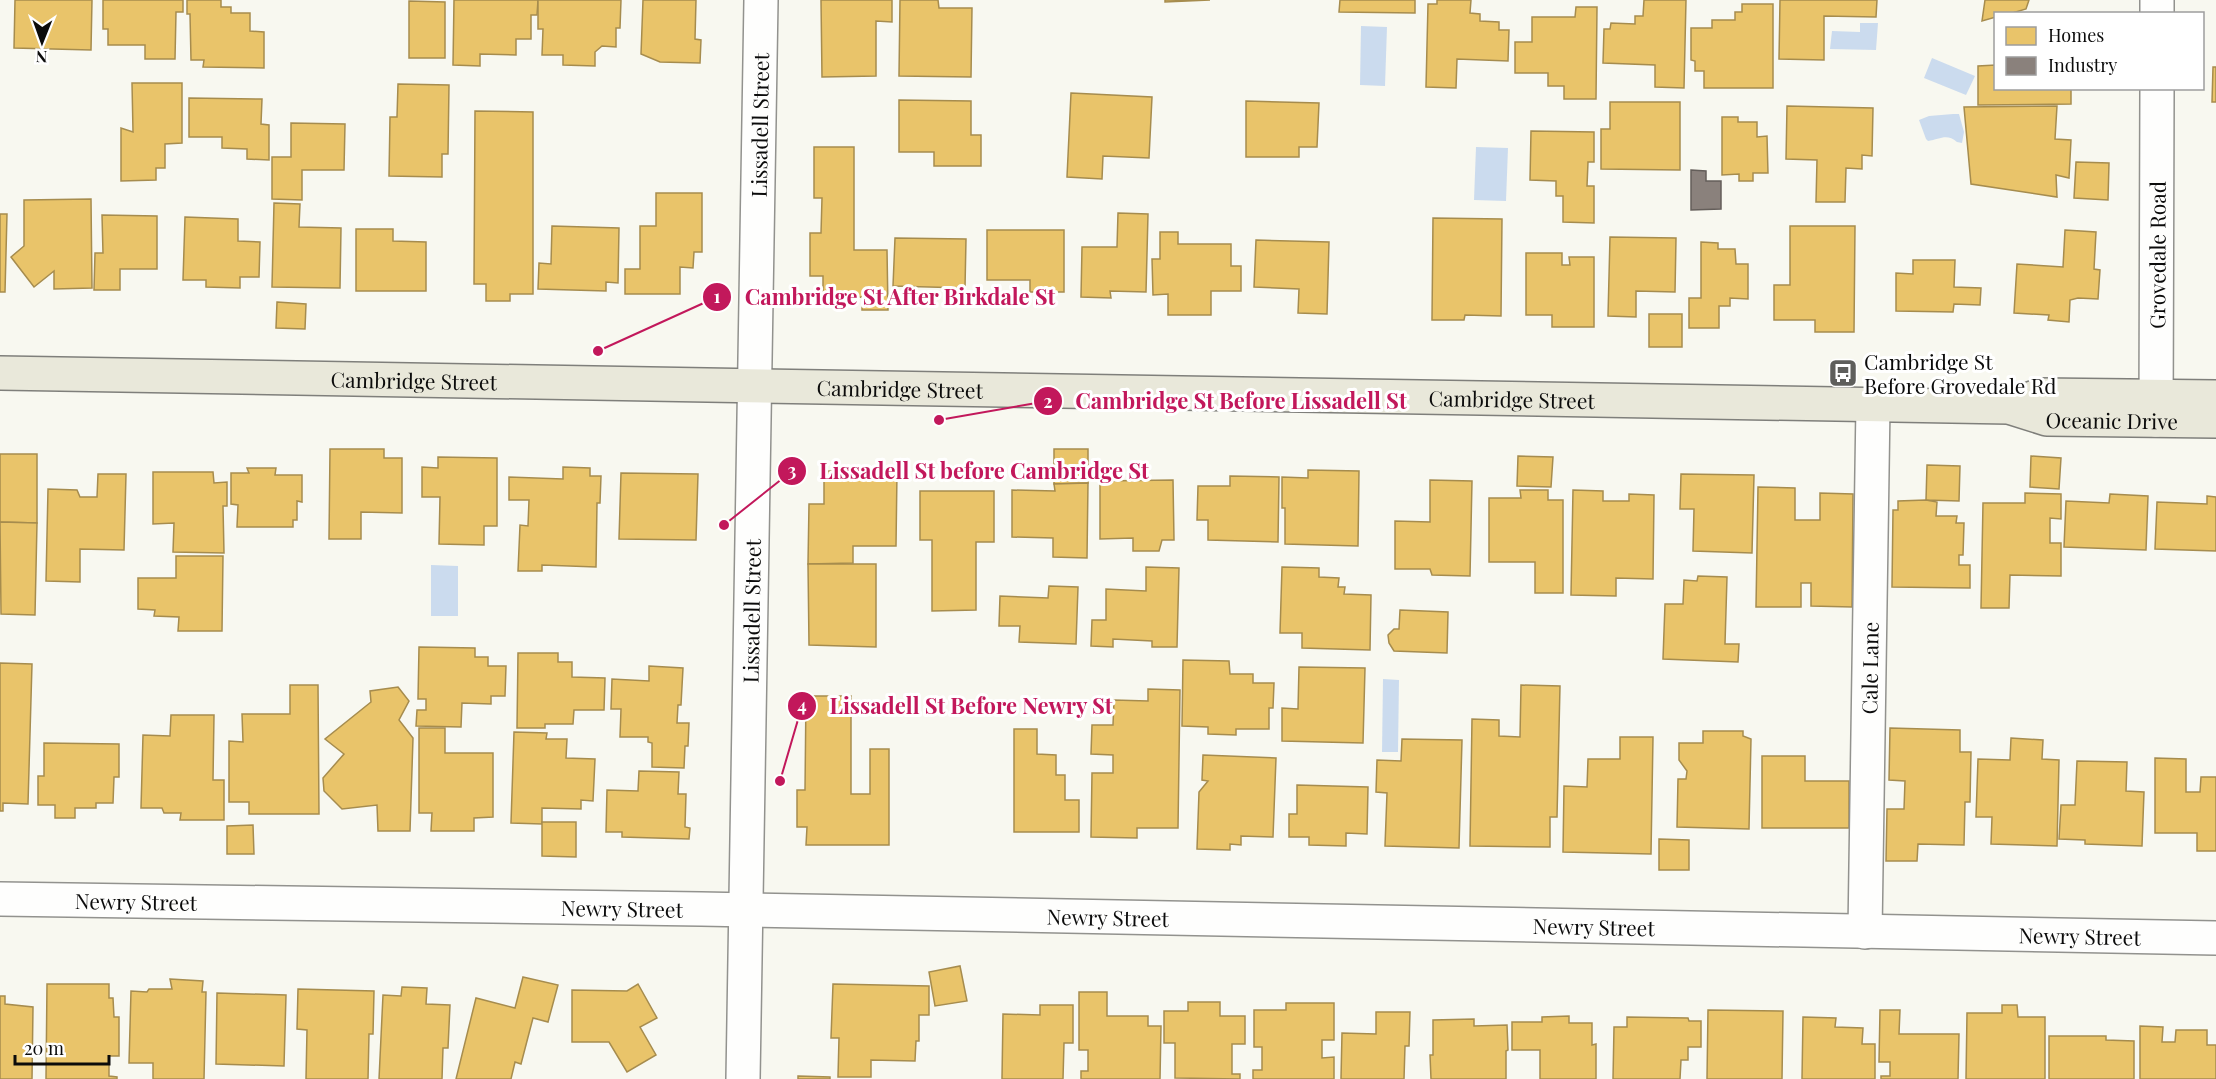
<svg xmlns="http://www.w3.org/2000/svg" width="2216" height="1079" viewBox="0 0 2216 1079" font-family="'Playfair Display',serif">
<style>
.water{fill:#cbdbee}
.homes{fill:#e9c46a;stroke:#a68c4e;stroke-width:1.5}
.industry{fill:#8a817c;stroke:#645e5a;stroke-width:1.5}
.lines{fill:none;stroke-linecap:round;stroke-linejoin:round}
.minor-casing{stroke:#92928e;stroke-width:36}
.major-casing{stroke:#7f7f7b;stroke-width:36}
.minor{stroke:#fefefd;stroke-width:33}
.major{stroke:#e9e8da;stroke-width:33}
.labels{text-anchor:middle;dominant-baseline:central;stroke-width:6;stroke-linejoin:round;paint-order:stroke}
.street-label{font-size:21px;fill:#0b0b0b;stroke:#fff}
.poi-label{font-size:21px;fill:#0b0b0b;stroke:#fff;text-anchor:start}
.leader{fill:none;stroke:#c2185b;stroke-width:2}
.callout-dot{fill:#c2185b;stroke:#fff;stroke-width:2}
.mark-label{font-size:18px;text-anchor:middle;font-weight:bold;fill:#fff}
.callout-label{font-size:22px;text-anchor:middle;font-weight:bold;fill:#c2185b;stroke:#fff;stroke-width:6;stroke-linejoin:round;paint-order:stroke}
</style>
<rect width="100%" height="100%" fill="#f8f8f0"/>
<g class="water">
<polygon points="1860,23 1878,23 1876,50 1830,49 1832,31 1860,32"/>
<polygon points="1361,26 1387,27 1385,86 1360,85"/>
<polygon points="1932,58 1975,76 1966,95 1924,78"/>
<path d="M1953 114H1959L1964 132 1962 143 1957 142C1947 133 1940 139 1928 141L1926 139 1919 120 1929 116Z"/>
<polygon points="1476,147 1508,148 1506,201 1474,200"/>
<polygon points="431,565 458,566 458,616 431,616"/>
<polygon points="1383,679 1399,680 1398,752 1382,752"/>
</g>
<g class="homes">
<polygon points="15,0 92,0 91,50 14,48"/>
<polygon points="103,0 183,0 183,12 176,12 175,59 145,59 145,45 108,45 108,29 103,29"/>
<polygon points="187,0 221,0 221,7 231,7 231,13 250,13 250,31 264,32 264,68 203,67 204,60 191,60 190,14 187,14"/>
<polygon points="454,0 538,0 537,15 531,15 531,39 516,39 516,55 480,54 480,66 453,65"/>
<polygon points="538,0 621,0 620,28 616,28 616,47 602,46 595,52 595,66 563,65 563,55 542,55 543,29 538,29"/>
<polygon points="643,0 696,0 695,39 701,40 700,63 660,62 641,54"/>
<polygon points="821,0 892,0 892,22 876,21 876,76 822,77"/>
<polygon points="900,0 938,0 939,8 972,8 971,77 899,76"/>
<polygon points="1165,0 1210,0 1165,2"/>
<polygon points="1340,0 1415,0 1415,13 1339,12"/>
<polygon points="1437,0 1471,0 1470,13 1480,14 1480,21 1499,22 1499,30 1509,30 1508,61 1457,59 1456,88 1426,87 1428,4 1437,4"/>
<polygon points="1644,0 1686,0 1684,88 1655,87 1655,65 1603,63 1604,29 1610,29 1611,23 1635,24 1635,16 1643,16"/>
<polygon points="1780,0 1877,0 1876,17 1824,16 1824,60 1779,59"/>
<polygon points="1985,0 2029,0 2026,9 2009,14 1996,14 1996,17 1982,21"/>
<polygon points="409,1 445,2 445,58 409,58"/>
<polygon points="1742,4 1773,4 1773,88 1704,88 1704,71 1695,71 1695,61 1691,60 1691,28 1712,28 1712,20 1735,20 1735,12 1742,12"/>
<polygon points="1576,7 1597,7 1596,99 1564,99 1564,86 1548,86 1548,73 1515,73 1515,42 1532,42 1532,17 1575,17"/>
<polygon points="1996,65 1996,88 2071,88 2071,104 1978,105 1978,66"/>
<polygon points="2213,67 2216,67 2216,102 2212,102"/>
<polygon points="132,83 182,83 182,143 165,144 165,168 156,168 156,180 121,181 121,128 133,132"/>
<polygon points="398,84 449,85 448,154 442,154 442,177 389,176 390,117 397,117"/>
<polygon points="1071,93 1152,97 1149,158 1103,156 1102,179 1067,177"/>
<polygon points="189,98 262,99 261,124 269,125 269,160 247,159 247,149 222,148 222,137 189,137"/>
<polygon points="899,100 971,101 971,135 981,135 981,166 934,166 934,152 899,152"/>
<polygon points="1246,101 1319,103 1317,147 1299,147 1299,157 1246,157"/>
<polygon points="1610,102 1680,102 1680,170 1601,169 1601,129 1610,129"/>
<polygon points="1787,106 1873,108 1872,156 1862,155 1862,169 1846,168 1845,202 1816,202 1817,160 1786,159"/>
<polygon points="2057,106 2055,139 2071,140 2069,178 2056,175 2057,197 1971,184 1964,107"/>
<polygon points="475,111 533,112 533,294 510,294 510,301 486,301 486,284 474,284"/>
<polygon points="1722,117 1738,117 1738,122 1757,122 1757,137 1767,136 1768,173 1753,173 1753,181 1739,181 1739,174 1722,175"/>
<polygon points="291,123 345,124 344,170 302,170 302,200 272,199 272,157 291,157"/>
<polygon points="1531,131 1594,132 1594,162 1588,162 1587,186 1594,186 1594,223 1563,222 1563,196 1556,196 1556,181 1530,180"/>
<polygon points="814,147 854,147 854,250 887,250 888,310 862,310 862,297 823,298 823,276 810,276 810,233 821,233 822,198 814,198"/>
<polygon points="2076,162 2109,163 2108,200 2074,198"/>
<polygon points="656,193 702,193 702,252 694,252 693,268 680,267 680,294 625,294 625,269 640,269 640,226 656,226"/>
<polygon points="91,199 92,288 54,289 54,271 34,287 11,257 24,246 24,200"/>
<polygon points="274,203 300,204 299,227 341,228 340,288 272,287"/>
<polygon points="1118,213 1148,214 1146,292 1110,291 1111,298 1081,297 1082,247 1117,247"/>
<polygon points="0,214 7,214 5,292 0,292"/>
<polygon points="102,215 157,216 157,269 120,269 120,290 94,290 95,253 103,253"/>
<polygon points="185,217 238,219 238,241 260,242 259,277 240,277 240,288 206,287 206,280 183,280"/>
<polygon points="1433,218 1502,219 1501,316 1465,315 1464,320 1432,320"/>
<polygon points="552,226 619,228 618,283 606,282 606,291 538,289 539,263 551,264"/>
<polygon points="1790,226 1855,226 1854,332 1815,332 1815,320 1774,320 1774,285 1790,285"/>
<polygon points="356,229 393,229 393,241 426,242 426,291 356,291"/>
<polygon points="987,230 1064,230 1064,292 1030,292 1030,280 987,280"/>
<polygon points="2065,230 2096,232 2094,269 2100,270 2098,299 2078,298 2070,300 2069,322 2048,320 2049,315 2014,313 2017,264 2063,267"/>
<polygon points="1160,232 1178,232 1178,244 1231,244 1231,266 1241,266 1241,291 1211,291 1211,315 1168,315 1168,294 1153,295 1152,259 1160,259"/>
<polygon points="1610,237 1676,238 1675,292 1636,291 1636,317 1608,316"/>
<polygon points="895,238 966,239 965,288 893,286"/>
<polygon points="1256,240 1329,242 1327,314 1298,313 1299,289 1254,287"/>
<polygon points="1701,242 1718,243 1718,249 1735,249 1736,264 1748,264 1748,299 1730,298 1730,306 1719,306 1719,328 1689,328 1689,298 1701,298"/>
<polygon points="1526,253 1562,253 1562,265 1570,265 1569,257 1594,257 1594,327 1552,327 1552,315 1526,315"/>
<polygon points="1913,260 1955,260 1954,287 1981,288 1980,305 1954,304 1953,312 1896,311 1896,273 1913,274"/>
<polygon points="277,302 306,304 305,329 276,328"/>
<rect x="1649" y="314" width="33" height="33"/>
<polygon points="330,449 384,449 384,458 402,458 402,513 361,512 361,539 329,539"/>
<polygon points="1054,449 1088,449 1088,483 1054,484"/>
<polygon points="0,454 37,454 37,523 0,522"/>
<polygon points="1518,456 1553,457 1551,487 1517,486"/>
<polygon points="2031,456 2061,458 2059,489 2030,487"/>
<polygon points="438,457 497,458 497,526 484,526 484,545 439,544 440,497 422,497 422,467 438,468"/>
<polygon points="1927,465 1960,466 1959,501 1926,500"/>
<polygon points="563,467 590,468 590,476 601,476 600,503 597,503 596,567 542,565 542,571 518,571 520,525 528,526 529,500 509,500 509,477 563,479"/>
<polygon points="247,468 276,468 275,475 302,475 302,502 297,501 297,520 293,520 293,527 237,527 238,505 231,504 231,473 249,473"/>
<polygon points="1308,470 1359,471 1358,546 1285,544 1285,508 1282,508 1282,477 1308,478"/>
<polygon points="824,471 897,472 896,546 853,546 853,563 808,564 809,504 824,504"/>
<polygon points="153,472 213,472 214,483 227,482 227,506 223,506 224,553 173,552 174,523 153,524"/>
<polygon points="621,473 698,474 696,540 619,539"/>
<polygon points="98,474 126,474 124,550 80,549 80,582 46,581 48,489 77,490 80,497 97,497"/>
<polygon points="1681,474 1754,475 1752,553 1693,551 1694,509 1680,509"/>
<polygon points="1230,476 1279,477 1278,542 1208,540 1208,520 1197,520 1198,486 1230,486"/>
<polygon points="1173,480 1174,540 1162,540 1159,551 1133,551 1133,538 1100,539 1100,481"/>
<polygon points="1430,480 1472,481 1470,576 1432,575 1430,569 1395,569 1395,521 1430,522"/>
<polygon points="1088,483 1087,558 1053,557 1053,538 1012,537 1012,490 1055,491 1054,484"/>
<polygon points="1758,487 1795,488 1795,520 1820,520 1820,493 1853,494 1852,607 1811,606 1811,583 1801,583 1801,607 1756,607"/>
<polygon points="1520,490 1548,490 1548,500 1563,500 1563,593 1535,593 1535,562 1489,562 1489,498 1521,498"/>
<polygon points="1573,490 1603,491 1603,501 1629,501 1629,494 1654,495 1653,579 1616,578 1616,596 1571,595"/>
<polygon points="920,491 994,491 994,542 976,542 976,610 932,611 932,540 920,540"/>
<polygon points="2025,493 2061,494 2061,519 2050,518 2050,543 2061,543 2061,576 2010,575 2009,608 1981,608 1983,503 2025,503"/>
<polygon points="2110,494 2148,496 2146,550 2064,547 2066,501 2109,503"/>
<polygon points="2207,496 2216,497 2216,551 2155,549 2157,502 2207,504"/>
<polygon points="1926,500 1937,502 1936,516 1957,516 1956,523 1964,523 1963,555 1959,555 1959,565 1970,565 1970,588 1892,587 1893,510 1898,510 1898,501"/>
<polygon points="0,522 37,523 35,615 1,614"/>
<polygon points="176,556 223,556 222,631 178,631 179,617 154,616 155,610 138,609 138,578 176,578"/>
<polygon points="808,564 876,564 876,647 809,645"/>
<polygon points="1146,567 1179,568 1177,647 1152,647 1152,641 1113,639 1113,647 1091,646 1092,620 1106,620 1106,589 1146,591"/>
<polygon points="1282,567 1319,568 1319,577 1339,578 1338,587 1345,587 1344,594 1371,595 1370,650 1302,648 1302,633 1280,633"/>
<polygon points="1698,576 1727,577 1725,644 1739,644 1738,662 1663,659 1665,604 1683,604 1684,580 1697,581"/>
<polygon points="1049,586 1078,587 1076,644 1019,642 1020,626 999,626 1000,596 1048,598"/>
<polygon points="1400,610 1448,612 1447,653 1394,651 1389,643 1388,635 1394,629 1399,629"/>
<polygon points="419,647 475,648 475,657 488,657 488,666 506,666 505,696 491,696 491,704 462,703 461,727 416,726 417,710 426,710 426,699 418,699"/>
<polygon points="518,653 558,653 558,662 572,662 572,677 605,678 604,710 574,710 573,724 545,724 545,728 517,728"/>
<polygon points="1183,660 1229,661 1230,674 1253,674 1253,683 1274,683 1273,708 1269,708 1269,729 1236,729 1236,735 1208,734 1208,727 1182,726"/>
<polygon points="0,663 32,664 28,804 3,803 3,811 0,811"/>
<polygon points="649,666 683,668 681,705 678,705 677,723 689,723 688,746 685,746 684,768 652,767 652,743 648,742 648,737 620,737 621,709 611,709 612,679 649,681"/>
<polygon points="1299,667 1365,668 1363,743 1282,741 1282,708 1298,709"/>
<polygon points="290,685 318,685 319,814 249,814 249,802 229,802 229,741 243,742 242,714 290,714"/>
<polygon points="1521,685 1560,686 1557,817 1550,817 1550,847 1470,846 1472,719 1499,720 1499,736 1520,737"/>
<polygon points="398,687 409,701 399,720 413,738 410,831 378,831 377,805 342,809 324,791 323,778 344,754 325,739 371,702 370,691"/>
<polygon points="1148,689 1180,690 1178,828 1137,828 1137,838 1091,837 1092,773 1113,773 1113,755 1091,754 1092,725 1113,725 1114,700 1148,701"/>
<polygon points="806,696 851,696 851,794 870,794 870,749 889,749 889,845 806,845 807,827 797,827 797,790 805,790"/>
<polygon points="171,715 214,715 213,780 224,780 224,820 180,820 181,813 164,813 162,808 141,808 143,735 170,736"/>
<polygon points="419,728 445,728 445,753 493,753 493,817 474,818 474,831 431,831 432,813 419,813"/>
<polygon points="1890,728 1960,730 1960,752 1971,752 1970,802 1965,802 1964,845 1918,844 1917,861 1886,861 1887,809 1904,809 1905,781 1889,780"/>
<polygon points="1014,729 1037,729 1037,754 1056,755 1056,775 1065,775 1065,800 1079,800 1079,832 1014,832"/>
<polygon points="1703,731 1743,731 1743,736 1751,739 1749,829 1677,827 1678,779 1686,779 1687,771 1679,760 1679,743 1703,743"/>
<polygon points="514,732 547,733 546,739 567,739 566,758 595,759 593,801 581,800 581,809 542,808 542,824 511,823"/>
<polygon points="1620,737 1653,737 1651,854 1563,852 1564,786 1587,787 1588,759 1620,759"/>
<polygon points="2011,738 2043,740 2042,759 2059,760 2057,846 1991,844 1992,817 1976,817 1978,759 2010,760"/>
<polygon points="1402,739 1462,740 1459,848 1385,846 1387,793 1376,792 1377,760 1401,761"/>
<polygon points="44,743 119,744 119,777 114,777 113,803 96,803 96,808 75,808 75,818 55,818 55,805 38,805 38,776 44,776"/>
<polygon points="1203,755 1276,758 1273,837 1241,836 1241,845 1230,844 1230,850 1197,849 1199,792 1208,781 1202,780"/>
<polygon points="1762,756 1805,756 1805,781 1849,781 1849,828 1762,828"/>
<polygon points="2155,758 2186,759 2186,792 2200,792 2201,777 2216,777 2216,851 2197,851 2197,833 2155,833"/>
<polygon points="2077,761 2127,762 2126,791 2144,792 2142,846 2085,844 2085,840 2059,839 2061,805 2075,805"/>
<polygon points="639,771 679,772 678,794 686,794 685,827 690,828 689,839 622,837 622,832 606,832 607,790 638,791"/>
<polygon points="1297,785 1368,787 1367,834 1346,833 1346,846 1309,845 1309,837 1289,837 1289,814 1297,814"/>
<polygon points="542,822 576,822 576,857 542,856"/>
<polygon points="253,825 254,854 227,854 227,826"/>
<polygon points="1659,839 1689,840 1689,870 1659,870"/>
<polygon points="960,966 967,1001 935,1006 929,972"/>
<polygon points="523,977 558,985 548,1022 533,1018 521,1064 515,1062 511,1079 456,1079 476,998 515,1008"/>
<polygon points="170,979 203,981 202,992 206,992 204,1079 153,1079 153,1063 129,1063 131,991 147,992 149,989 172,989"/>
<polygon points="47,984 109,984 109,998 113,998 114,1017 119,1017 119,1056 109,1056 109,1076 117,1077 117,1079 46,1079"/>
<polygon points="638,984 657,1018 640,1027 656,1055 627,1072 609,1042 572,1042 572,990 627,991"/>
<polygon points="833,984 929,986 929,1015 919,1015 919,1041 916,1041 915,1061 871,1060 871,1077 838,1077 839,1038 831,1038"/>
<polygon points="402,987 427,988 426,1004 450,1005 448,1048 443,1048 442,1079 379,1079 383,995 401,996"/>
<polygon points="298,989 374,991 373,1034 369,1034 368,1079 306,1079 307,1030 297,1029"/>
<polygon points="1079,992 1107,992 1107,1016 1148,1016 1148,1026 1161,1026 1160,1079 1081,1079 1081,1071 1088,1071 1088,1050 1079,1050"/>
<polygon points="217,993 286,995 284,1066 216,1064"/>
<polygon points="0,996 5,996 5,1004 33,1007 32,1079 0,1079"/>
<polygon points="1188,1002 1220,1002 1220,1016 1245,1016 1245,1044 1232,1044 1232,1074 1240,1074 1240,1079 1175,1078 1175,1043 1164,1043 1164,1011 1188,1011"/>
<polygon points="1286,1003 1334,1003 1334,1040 1322,1040 1322,1058 1334,1057 1334,1079 1253,1079 1253,1070 1262,1070 1262,1047 1254,1047 1254,1010 1286,1010"/>
<polygon points="1040,1005 1073,1005 1073,1043 1064,1043 1063,1079 1002,1079 1003,1014 1040,1015"/>
<polygon points="2002,1005 2017,1005 2018,1017 2045,1017 2045,1079 1966,1079 1967,1013 2002,1013"/>
<polygon points="1708,1010 1783,1011 1782,1079 1707,1079"/>
<polygon points="1880,1010 1900,1010 1899,1034 1959,1034 1958,1079 1881,1079 1881,1076 1890,1076 1890,1062 1879,1062"/>
<polygon points="1376,1012 1410,1012 1409,1046 1405,1046 1404,1079 1341,1079 1342,1033 1376,1034"/>
<polygon points="1569,1016 1569,1023 1592,1023 1592,1045 1596,1044 1596,1079 1540,1079 1540,1050 1512,1050 1512,1022 1542,1022 1542,1017"/>
<polygon points="1627,1017 1688,1018 1689,1021 1701,1021 1701,1047 1688,1047 1688,1060 1681,1060 1680,1079 1613,1079 1614,1027 1627,1027"/>
<polygon points="1803,1017 1836,1018 1835,1027 1863,1028 1862,1044 1875,1044 1875,1079 1802,1079"/>
<polygon points="1474,1019 1474,1026 1507,1025 1508,1050 1506,1051 1506,1079 1431,1079 1430,1055 1433,1055 1433,1020"/>
<polygon points="2140,1026 2163,1027 2162,1042 2175,1042 2176,1030 2207,1030 2207,1045 2216,1045 2216,1079 2140,1079"/>
<polygon points="2049,1036 2106,1036 2106,1040 2134,1041 2134,1079 2049,1079"/>
<polygon points="798,1076 830,1077 830,1079 798,1079"/>
</g>
<polygon class="industry" points="1691,170 1706,171 1706,181 1721,181 1721,209 1691,210"/>
<g class="lines">
<g class="minor-casing">
<g id="minor">
<polyline points="2157,14 2157,0"/>
<path id="s1" d="M2156 420 2157 88"/>
<path id="s2" d="M0 899 701 909 2216 938"/>
<path id="s3" d="M1865 932 1873 405"/>
<path id="s4" d="M743 1079 761 0"/>
</g>
</g>
<g class="major-casing">
<g id="major">
<path id="s5" d="M0 373 2009 407 2047 419 2216 421"/>
<polyline points="2009,407 2040,395 2216,397"/>
</g>
</g>
<use href="#minor" class="minor"/>
<use href="#major" class="major"/>
</g>
<defs>
<g id="bus-square" transform="scale(1.5)"><rect x="-9" y="-9" width="18" height="18" rx="4" fill="#5e5e5b" stroke="#fff"/><path d="M-5-6H5V4H4V6H2V4H-2V6H-4V4H-5ZM-3.5-4V0h7V-4ZM-3.5 1.2v1.5H-2V1.2ZM2 1.2v1.5H3.5V1.2Z" fill="#fff"/></g>
</defs>
<g fill-rule="evenodd">
<use href="#bus-square" x="1843" y="373"/>
</g>
<g class="labels">
<g class="street-label">
<text stroke="none"><textPath href="#s4" startOffset="954">Lissadell Street</textPath></text>
<text stroke="none"><textPath href="#s1" startOffset="165">Grovedale Road</textPath></text>
<text stroke="none"><textPath href="#s5" startOffset="414">Cambridge Street</textPath></text>
<text stroke="none"><textPath href="#s5" startOffset="900">Cambridge Street</textPath></text>
<text stroke="none"><textPath href="#s5" startOffset="1512">Cambridge Street</textPath></text>
<text stroke="none"><textPath href="#s5" startOffset="2114">Oceanic Drive</textPath></text>
<text stroke="none"><textPath href="#s4" startOffset="468">Lissadell Street</textPath></text>
<text stroke="none"><textPath href="#s3" startOffset="264">Cale Lane</textPath></text>
<text stroke="none"><textPath href="#s2" startOffset="136">Newry Street</textPath></text>
<text stroke="none"><textPath href="#s2" startOffset="622">Newry Street</textPath></text>
<text stroke="none"><textPath href="#s2" startOffset="1108">Newry Street</textPath></text>
<text stroke="none"><textPath href="#s2" startOffset="1594">Newry Street</textPath></text>
<text stroke="none"><textPath href="#s2" startOffset="2080">Newry Street</textPath></text>
</g>
<g class="poi-label">
<text x="1864" y="361">Cambridge St<tspan x="1864" dy="24">Before Grovedale Rd</tspan></text>
</g>
</g>
<path class="leader" d="M598 351L717 297M939 420L1048 401M724 525L792 471M780 781L802 706"/>
<g class="callout-dot">
<circle cx="598" cy="351" r="6"/>
<circle cx="939" cy="420" r="6"/>
<circle cx="724" cy="525" r="6"/>
<circle cx="780" cy="781" r="6"/>
<circle cx="717" cy="297" r="15"/>
<circle cx="1048" cy="401" r="15"/>
<circle cx="792" cy="471" r="15"/>
<circle cx="802" cy="706" r="15"/>
</g>
<g class="mark-label">
<text x="717" y="303">1</text>
<text x="1048" y="408">2</text>
<text x="792" y="477">3</text>
<text x="802" y="712">4</text>
</g>
<g class="callout-label">
<text x="900" y="305">Cambridge St After Birkdale St</text>
<text x="1241" y="409">Cambridge St Before Lissadell St</text>
<text x="984" y="479">Lissadell St before Cambridge St</text>
<text x="971" y="714">Lissadell St Before Newry St</text>
</g>
<rect x="1994" y="12" width="210" height="78" fill="#ffffff" stroke="#9d9d9d" stroke-width="1.5"/>
<rect x="2006" y="27" width="30" height="18" fill="#e9c46a" stroke="#9d9d9d" stroke-width="1.5"/>
<text x="2048" y="42" font-size="18" fill="#0b0b0b">Homes</text>
<rect x="2006" y="57" width="30" height="18" fill="#8a817c" stroke="#9d9d9d" stroke-width="1.5"/>
<text x="2048" y="72" font-size="18" fill="#0b0b0b">Industry</text>
<g transform="translate(42 42) rotate(181)" stroke="#ffffff" stroke-width="4.5" paint-order="stroke">
<path d="M0-4.5L10 22L0 15L-10 22Z" fill="#0b0b0b"/>
<text y="-9" font-size="16" font-weight="bold" text-anchor="middle" fill="#0b0b0b">N</text>
</g>
<path d="M15 1055v9h94v-9" fill="none" stroke="#0b0b0b" stroke-width="3"/>
<text x="24" y="1055" font-size="18" fill="#0b0b0b" stroke="#ffffff" stroke-width="4.5" paint-order="stroke">20 m</text>
</svg>
